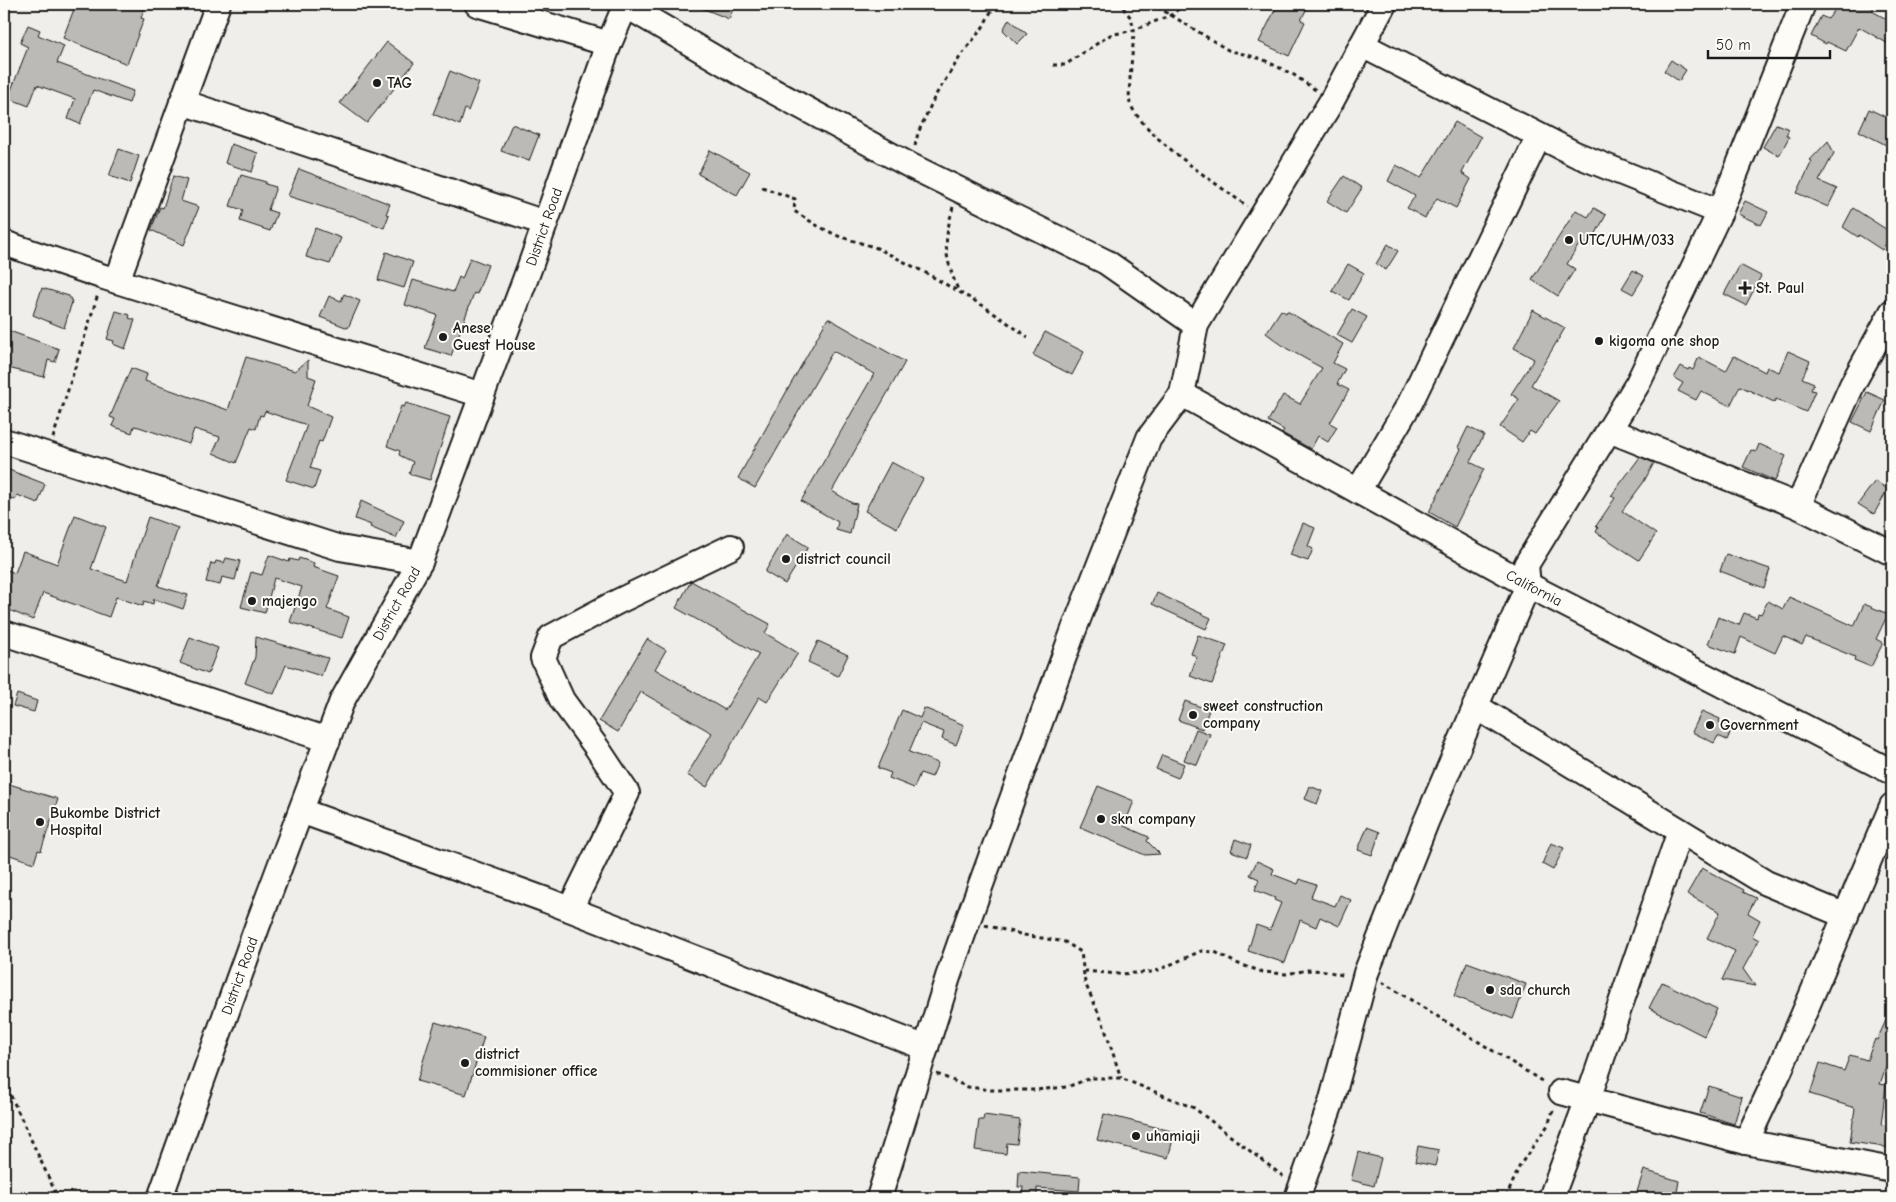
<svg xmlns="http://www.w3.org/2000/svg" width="1896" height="1202" viewBox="0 0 1896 1202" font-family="'Comic Neue',sans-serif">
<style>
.building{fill:#bbbab6;stroke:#1c1c1c}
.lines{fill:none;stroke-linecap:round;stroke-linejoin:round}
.minor-casing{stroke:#1c1c1c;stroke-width:28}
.path{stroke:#1c1c1c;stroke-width:3;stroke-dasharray:4 4;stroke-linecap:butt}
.minor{stroke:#fdfcf7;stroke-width:24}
.poi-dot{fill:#1c1c1c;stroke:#fdfcf7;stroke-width:2}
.labels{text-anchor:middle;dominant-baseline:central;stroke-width:4;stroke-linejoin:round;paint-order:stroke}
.poi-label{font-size:15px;font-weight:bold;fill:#1c1c1c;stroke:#fdfcf7;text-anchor:start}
.street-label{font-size:15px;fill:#1c1c1c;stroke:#fdfcf7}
</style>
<rect width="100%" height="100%" fill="#f0eeea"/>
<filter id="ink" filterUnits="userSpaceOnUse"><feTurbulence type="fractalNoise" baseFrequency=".02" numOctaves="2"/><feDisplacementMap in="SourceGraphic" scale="10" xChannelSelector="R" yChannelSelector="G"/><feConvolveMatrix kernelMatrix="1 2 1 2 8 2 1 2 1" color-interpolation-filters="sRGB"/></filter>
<g filter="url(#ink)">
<g class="building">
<polygon points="76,4 146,4 141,18 144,19 127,64 63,38"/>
<polygon points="692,4 735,4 729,19"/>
<polygon points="1278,4 1299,4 1307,8 1301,20 1305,22 1289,56 1259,42"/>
<polygon points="1839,4 1866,4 1874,9 1872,11 1892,22 1892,46 1859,27 1846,51 1827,42 1826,44 1811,36 1821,16 1828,19"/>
<polygon points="1009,19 1027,34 1017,44 1003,30"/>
<polygon points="28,25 40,30 38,35 64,46 57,63 133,91 129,103 93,90 80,124 68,119 75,99 37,85 29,106 8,98 28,47 20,43"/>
<polygon points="387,42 414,63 367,123 340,103"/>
<polygon points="1671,60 1686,70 1679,81 1664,71"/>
<polygon points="450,71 479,83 468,111 465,109 460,125 433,114"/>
<polygon points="1869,109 1892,120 1892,148 1859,131"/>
<polygon points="1455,122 1481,137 1462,173 1471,179 1456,208 1437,198 1425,218 1407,208 1415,196 1388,181 1396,165 1421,178"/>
<polygon points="512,124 539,135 529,161 501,151"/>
<polygon points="1776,124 1789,129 1786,135 1789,137 1779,156 1763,147"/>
<polygon points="1828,141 1834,153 1819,181 1837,189 1828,207 1797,193 1812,161 1810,160"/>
<polygon points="231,144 258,153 252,172 225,163"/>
<polygon points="119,149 139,156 130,183 109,176"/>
<polygon points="710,150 750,172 737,195 698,174"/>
<polygon points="299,169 390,204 386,214 389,215 384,228 351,215 351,216 288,196"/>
<polygon points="241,175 266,182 265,184 276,187 268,210 277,213 270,231 240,221 243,210 230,206"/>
<polygon points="173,176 187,180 181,201 199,207 184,245 151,230 160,207 163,208"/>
<polygon points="1344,176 1362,188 1346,213 1327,201"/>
<polygon points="1745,201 1768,212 1761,225 1738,214"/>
<polygon points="1594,208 1606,215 1589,246 1581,241 1567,264 1575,269 1558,296 1532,279 1576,210 1588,217"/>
<polygon points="1853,208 1892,233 1882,250 1859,235 1858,237 1843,227"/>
<polygon points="315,228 341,238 330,264 306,257"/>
<polygon points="1388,244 1398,251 1386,270 1376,264"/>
<polygon points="386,252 413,262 404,288 378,280"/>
<polygon points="470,258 488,265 477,294 474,293 451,356 425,348 437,315 405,305 413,280 453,292 459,277 462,279"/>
<polygon points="1348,264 1364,273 1349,300 1332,291"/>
<polygon points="1740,265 1761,276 1746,305 1724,294"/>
<polygon points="1633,270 1644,276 1633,294 1622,288"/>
<polygon points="42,288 69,296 72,302 64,328 33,315"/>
<polygon points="344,294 360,301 348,328 320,317 329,296 341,301"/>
<polygon points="1352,309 1367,317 1352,343 1337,335"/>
<polygon points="1281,310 1286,313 1287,311 1343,344 1333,363 1345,369 1337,384 1349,390 1330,423 1337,427 1328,442 1318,436 1311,449 1282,433 1284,430 1268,421 1283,395 1300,404 1322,368 1286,348 1266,333"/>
<polygon points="1533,310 1565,328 1531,385 1559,401 1535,434 1530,431 1522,442 1500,427 1519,399 1511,394 1534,359 1514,348"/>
<polygon points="116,311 130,315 129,318 135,320 125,349 113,344 114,341 107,339"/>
<polygon points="828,318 905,362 832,491 852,503 857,504 850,534 836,530 838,522 801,501 874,374 833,351 755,488 738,478"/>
<polygon points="4,329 59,349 55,362 48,360 44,377 4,367"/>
<polygon points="1045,332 1084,352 1072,375 1033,355"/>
<polygon points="1788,351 1810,361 1802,378 1814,383 1811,390 1815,391 1806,412 1776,399 1774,402 1740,386 1730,406 1701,391 1696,400 1678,391 1683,383 1674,378 1681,366 1688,370 1689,368 1693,370 1699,357 1726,371 1734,356 1765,372 1767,367 1779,372"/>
<polygon points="246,357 295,371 308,360 308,376 316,379 307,406 331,417 322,442 319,441 310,468 320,471 314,489 286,480 307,425 279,416 265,411 263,416 260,415 256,429 251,427 236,463 213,453 220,437 194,429 189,444 139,427 134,426 132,433 112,426 115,419 110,417 131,368 147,374 145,381 228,410"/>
<polygon points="1867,392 1885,400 1871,431 1852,422"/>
<polygon points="406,403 450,417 430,480 409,474 413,462 399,455 400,451 387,446 401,406 404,407"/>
<polygon points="1468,427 1484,435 1470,462 1484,469 1455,527 1429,512 1461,449 1458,447"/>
<polygon points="1759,444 1786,456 1775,481 1743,467 1751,450 1756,452"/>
<polygon points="1640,457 1654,463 1643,483 1622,511 1656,534 1639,560 1596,532 1598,528 1596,526 1615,498 1611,496"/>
<polygon points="891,462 923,479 897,528 865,511"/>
<polygon points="4,468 45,484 38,503 17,495 15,500 4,495"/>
<polygon points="1875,481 1888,489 1874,514 1858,504"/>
<polygon points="361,501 404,521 396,538 370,527 371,525 355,519"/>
<polygon points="75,515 106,527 91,569 127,581 148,517 178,528 158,586 188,595 183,609 154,599 153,604 144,601 143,606 116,597 109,617 43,593 33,620 4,608 4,569 15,573 23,551 57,564"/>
<polygon points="1303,523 1315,528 1308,546 1313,549 1308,561 1290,555"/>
<polygon points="787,534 808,547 785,584 765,572"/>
<polygon points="1726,554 1770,569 1764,588 1720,571"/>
<polygon points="269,555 289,562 290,559 298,561 299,558 314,563 313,567 339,576 327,609 349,617 342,638 290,622 302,587 274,578 265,613 241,607 251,572 262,575"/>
<polygon points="226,558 240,561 235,580 222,577 220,585 206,582 211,563 215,564 216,561 224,563"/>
<polygon points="691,581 770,624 765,633 798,653 767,702 759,697 707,787 687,775 712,733 641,692 618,732 599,721 647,639 666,650 655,669 725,710 759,654 676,608"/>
<polygon points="1157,593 1211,618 1206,629 1152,604"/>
<polygon points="1789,597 1854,626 1864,604 1888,614 1876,639 1883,643 1871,667 1854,660 1855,657 1806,637 1802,645 1783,636 1775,653 1741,637 1735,654 1708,644 1718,617 1739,625 1744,613 1757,618 1758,613 1761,614 1768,601 1783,609"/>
<polygon points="1198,635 1227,645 1212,684 1190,676 1197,656 1191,654"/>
<polygon points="190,637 218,648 208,674 180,663"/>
<polygon points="256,637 328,658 321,676 286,665 274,694 245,683 255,657"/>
<polygon points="818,641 848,655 838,676 808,662"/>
<polygon points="17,694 37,701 34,712 13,706"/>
<polygon points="1185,701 1209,710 1202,729 1178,720"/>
<polygon points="924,708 964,725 956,745 942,739 944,732 921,723 909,752 938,763 932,777 920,773 914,788 889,778 891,773 878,768 902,710 920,718"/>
<polygon points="1702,711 1720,719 1719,722 1732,728 1727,740 1718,736 1714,743 1692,732"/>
<polygon points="1196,729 1210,734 1197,765 1184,760"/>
<polygon points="1162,755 1184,764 1178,778 1156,769"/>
<polygon points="6,783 58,799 41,851 38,850 34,863 4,853 4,791"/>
<polygon points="1098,786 1134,801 1124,826 1149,837 1147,841 1160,854 1145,855 1080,827"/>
<polygon points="1310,786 1322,791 1317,804 1305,799"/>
<polygon points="1367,827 1380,832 1372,855 1358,850"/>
<polygon points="1235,839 1251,845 1247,857 1231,851"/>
<polygon points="1551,843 1564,848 1553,870 1542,864"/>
<polygon points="1257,861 1274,869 1272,874 1298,884 1300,879 1316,885 1311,897 1335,906 1340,895 1351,900 1339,926 1320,917 1316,927 1300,920 1285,963 1248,951 1256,925 1270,930 1281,903 1274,900 1275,898 1255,890 1259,879 1250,875"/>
<polygon points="1702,868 1744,890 1743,892 1756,898 1748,913 1760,920 1752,936 1759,940 1743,969 1755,986 1722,980 1735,951 1707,938 1720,912 1687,894"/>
<polygon points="1467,962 1526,984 1513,1019 1454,996"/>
<polygon points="1662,982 1717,1009 1704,1036 1649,1008"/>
<polygon points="1892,1007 1892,1049 1880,1084 1886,1085 1881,1125 1892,1126 1892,1148 1850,1142 1855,1108 1810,1094 1820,1063 1844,1071 1850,1055 1867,1060 1875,1039 1877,1040"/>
<polygon points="435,1022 484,1037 466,1095 417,1081"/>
<polygon points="1709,1086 1742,1097 1734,1124 1700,1113"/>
<polygon points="1104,1114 1175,1132 1168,1158 1097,1140"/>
<polygon points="984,1115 1020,1120 1017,1144 1007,1143 1006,1154 975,1150 979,1120 983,1120"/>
<polygon points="1418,1146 1439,1150 1435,1166 1415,1162"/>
<polygon points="1358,1152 1381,1158 1374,1186 1351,1180"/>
<polygon points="1644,1170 1679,1181 1676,1198 1635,1198"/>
<polygon points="1019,1171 1080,1177 1079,1191 1037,1188 1037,1198 1022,1198 1023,1187 1018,1187"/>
</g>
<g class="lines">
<g class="minor-casing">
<g id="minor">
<polyline points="477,4 609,44"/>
<polyline points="625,5 749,78 911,166 1106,262 1196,325"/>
<polyline points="1362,45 1575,154 1720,212"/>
<polyline points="182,102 545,223"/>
<polyline points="4,243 104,277 482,395"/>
<polyline points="117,281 218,4"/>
<path id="s1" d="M1182 394 1528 585 1892 772"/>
<polyline points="1609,430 1798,506 1892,553"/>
<polyline points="4,441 340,548 420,562"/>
<polyline points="1358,491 1410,403 1539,136"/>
<polyline points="1798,506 1852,385 1892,312"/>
<polyline points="4,633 328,740"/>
<polyline points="1475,706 1766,883 1846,916"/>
<polyline points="301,811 546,900 926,1048"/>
<polyline points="570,909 627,793 597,748 562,700 543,658 551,637 617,602 731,547"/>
<polyline points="1561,1092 1746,1142 1892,1170"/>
<polyline points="1746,1142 1779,1072 1892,806"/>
<path id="s2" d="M160 1198 257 927 342 701 420 562 529 269 609 44 626 4"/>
<polyline points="879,1198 948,977 968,920 1073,632 1149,438 1182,394 1196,325 1331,102 1384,4"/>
<polyline points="1297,1198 1331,1103 1366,973 1426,822 1528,585 1526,565 1638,383 1720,212 1803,4"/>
<polyline points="1551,1198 1588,1099 1680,831"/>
</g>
</g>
<g class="path">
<polyline points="1150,4 1156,6 1228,50 1262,59 1294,75 1317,91"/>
<path d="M1185 4 1171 15 1134 30C1134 43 1127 94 1130 103 1142 135 1218 185 1247 206"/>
<polyline points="1053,65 1065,65 1110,35 1134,30 1131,18 1120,4"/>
<polyline points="915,146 918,133 935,96 960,57 983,27 995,4"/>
<polyline points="762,187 795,199 794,211 818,226 838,236 877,248 926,273 982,305 1028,337"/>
<path d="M953 207C943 245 944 254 958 290"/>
<polyline points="53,438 98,294"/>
<polyline points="985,925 1024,935 1065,942 1081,952 1085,983 1103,1023 1121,1078"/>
<polyline points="1084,971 1118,974 1154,972 1201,951 1215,952 1236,963 1263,972 1286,974 1308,970 1326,971 1346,976"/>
<polyline points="1382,982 1545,1083"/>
<polyline points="937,1074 968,1087 991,1090 1035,1090 1067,1087 1091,1078 1121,1078 1194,1108 1284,1177"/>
<polyline points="4,1081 58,1198"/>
<polyline points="4,1100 6,1087"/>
<polyline points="1506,1198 1520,1165 1548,1125 1554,1108"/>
</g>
<use href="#minor" class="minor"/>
</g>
</g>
<g class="poi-dot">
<circle cx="377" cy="83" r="5"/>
<circle cx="1569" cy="240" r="5"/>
<path d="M1742.5 280.5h5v5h5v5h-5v5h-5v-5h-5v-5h5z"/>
<circle cx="443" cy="337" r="5"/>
<circle cx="1599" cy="341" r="5"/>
<circle cx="786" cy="559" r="5"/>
<circle cx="252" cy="601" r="5"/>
<circle cx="1193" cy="715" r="5"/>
<circle cx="1710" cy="725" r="5"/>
<circle cx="1101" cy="819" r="5"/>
<circle cx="40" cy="822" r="5"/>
<circle cx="1490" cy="990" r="5"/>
<circle cx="465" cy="1063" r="5"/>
<circle cx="1136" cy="1136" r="5"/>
</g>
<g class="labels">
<g class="poi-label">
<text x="387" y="83">TAG</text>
<text x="1579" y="240">UTC/UHM/033</text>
<text x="1756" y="288">St. Paul</text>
<text x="453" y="328">Anese<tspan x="453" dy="17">Guest House</tspan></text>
<text x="1609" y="341">kigoma one shop</text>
<text x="796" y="559">district council</text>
<text x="262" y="601">majengo</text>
<text x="1203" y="706">sweet construction<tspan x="1203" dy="17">company</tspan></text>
<text x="1720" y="725">Government</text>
<text x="50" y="813">Bukombe District<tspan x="50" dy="17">Hospital</tspan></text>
<text x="1111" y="819">skn company</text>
<text x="1500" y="990">sda church</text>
<text x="475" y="1054">district<tspan x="475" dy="17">commisioner office</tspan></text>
<text x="1146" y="1136">uhamiaji</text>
</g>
<g class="street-label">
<text stroke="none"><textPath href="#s2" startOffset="1046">District Road</textPath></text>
<text stroke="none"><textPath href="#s1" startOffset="402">California</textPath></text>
<text stroke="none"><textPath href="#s2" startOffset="641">District Road</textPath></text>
<text stroke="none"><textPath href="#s2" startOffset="236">District Road</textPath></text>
</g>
</g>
<rect width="1896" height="1202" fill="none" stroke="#fdfcf7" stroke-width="20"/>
<rect x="10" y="10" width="1876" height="1182" fill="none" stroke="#1c1c1c" stroke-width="2" filter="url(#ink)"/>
<path d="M1708 50v8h122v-8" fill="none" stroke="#1c1c1c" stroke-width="2.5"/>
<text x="1716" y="50" font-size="15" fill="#1c1c1c" stroke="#fdfcf7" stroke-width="4" paint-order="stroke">50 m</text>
</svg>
